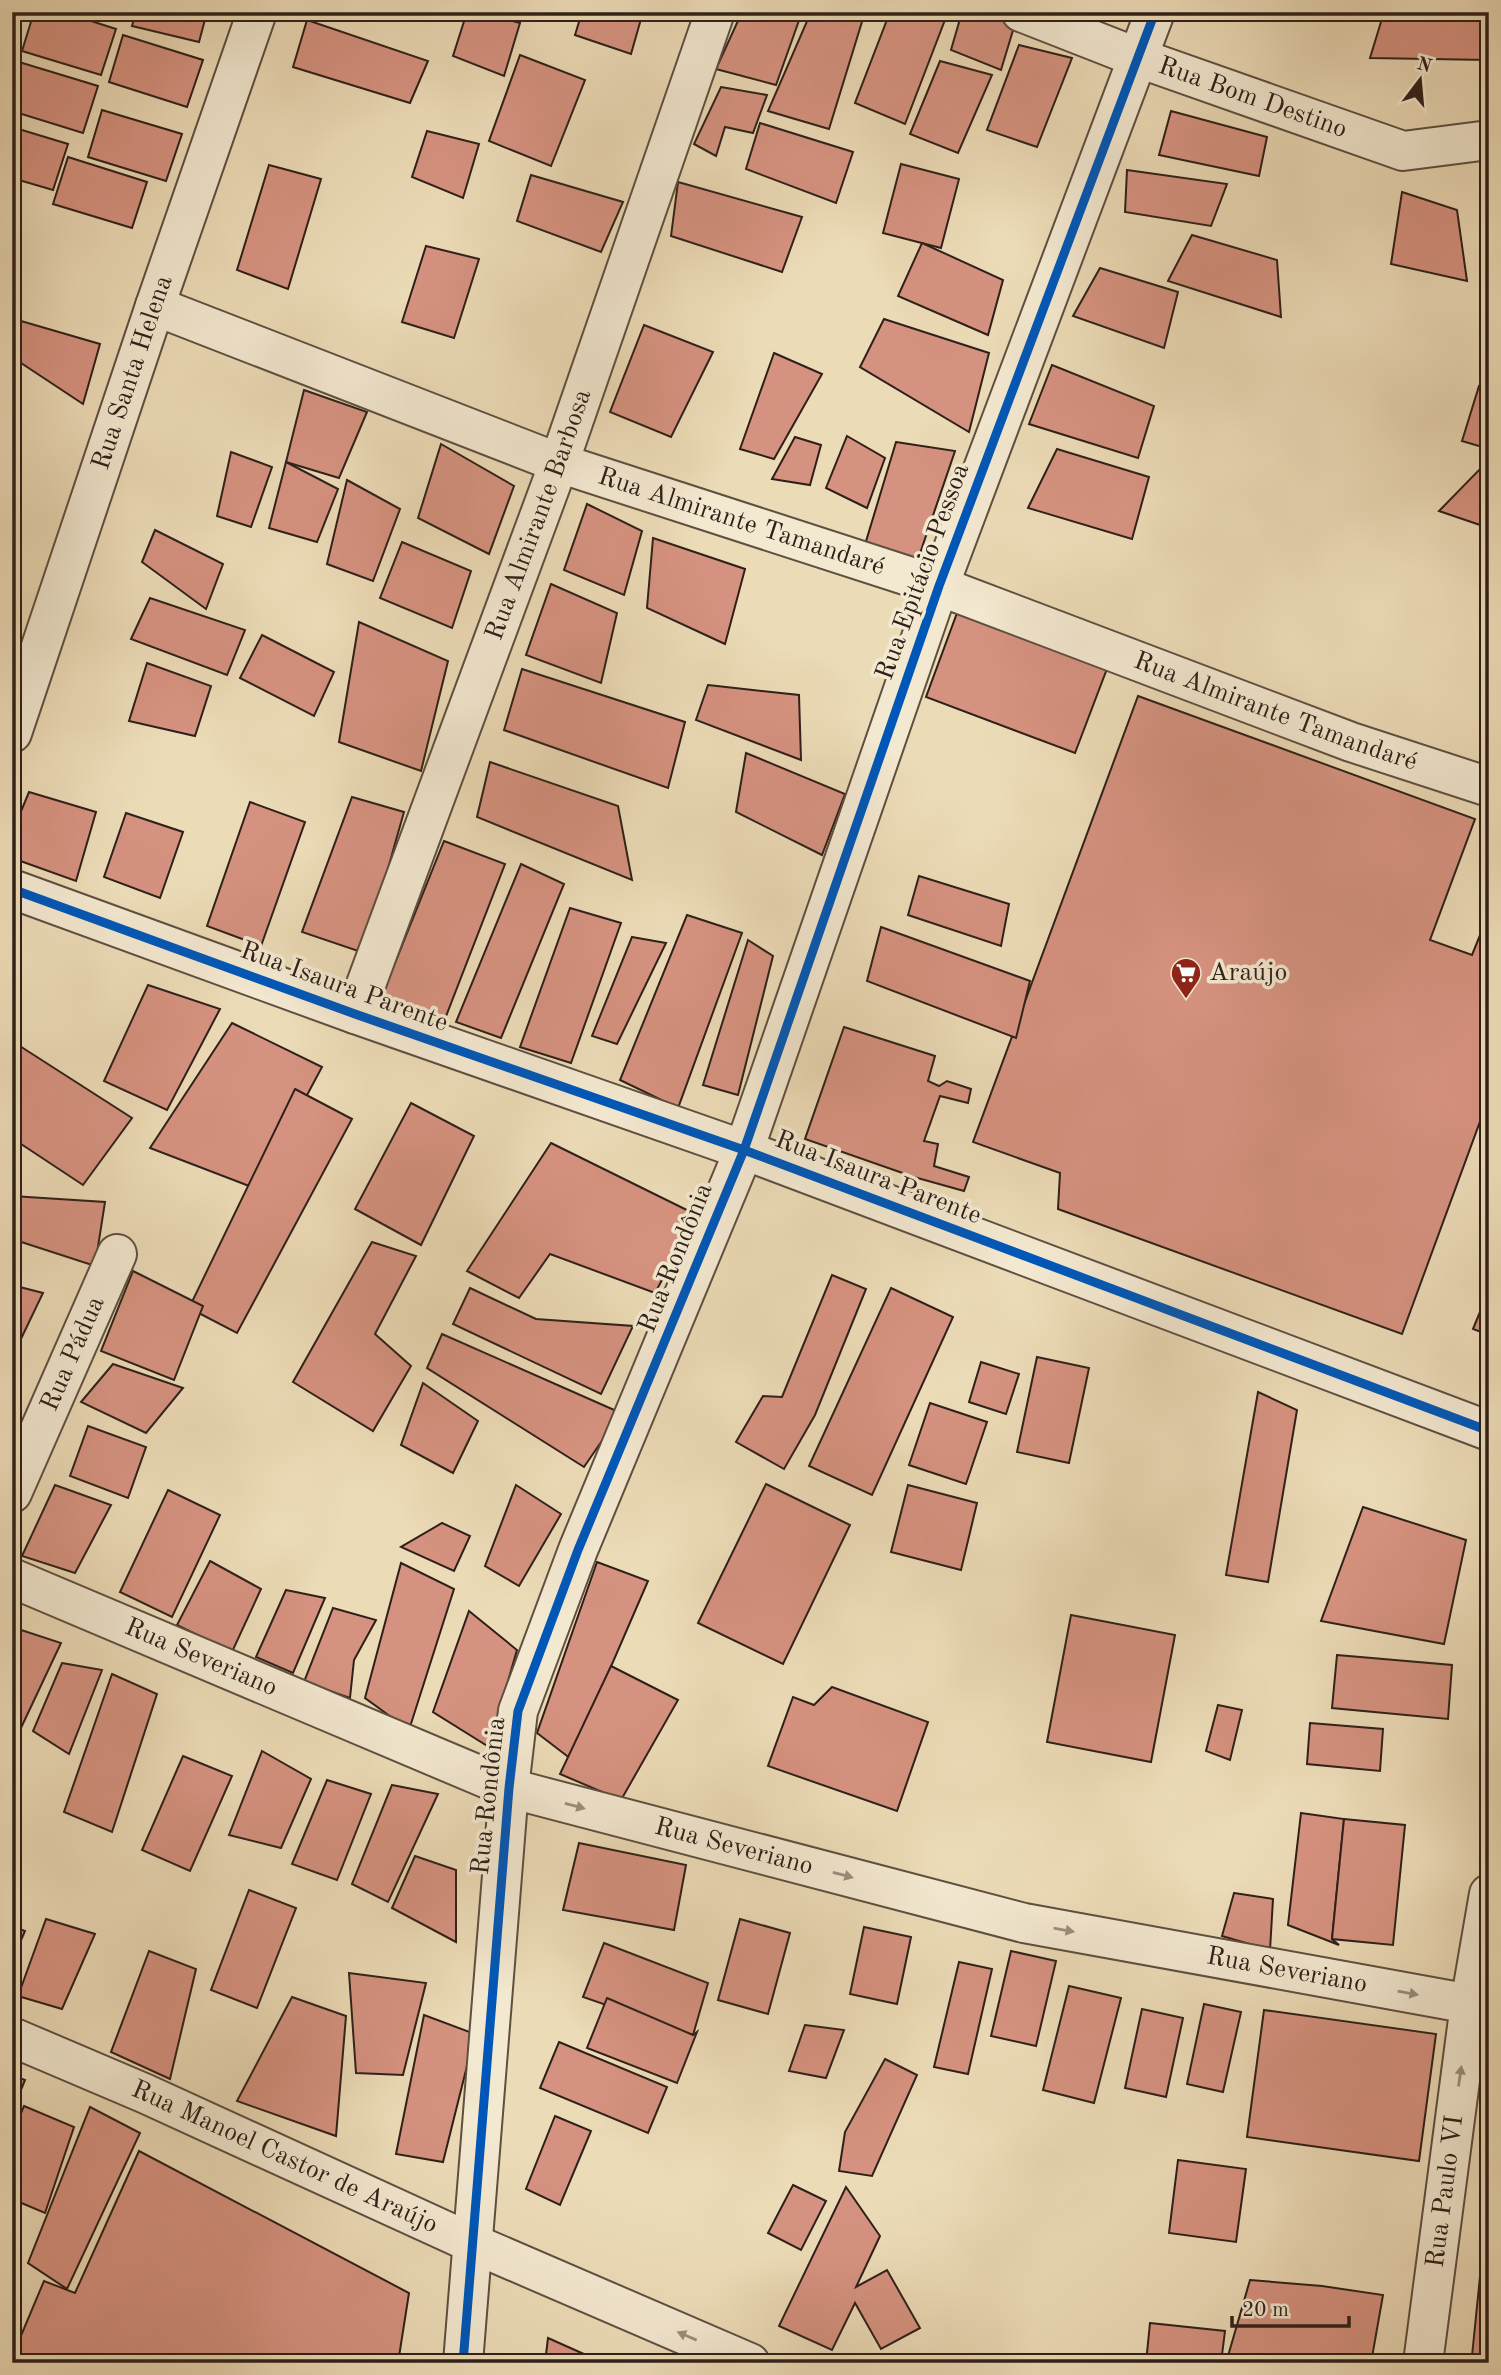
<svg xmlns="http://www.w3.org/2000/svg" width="1501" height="2375" viewBox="0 0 1501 2375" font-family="'Old Standard TT',serif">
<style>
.building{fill:#d69280;stroke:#2e2019;stroke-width:2}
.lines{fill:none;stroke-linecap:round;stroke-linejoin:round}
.minor-casing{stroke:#5e4f40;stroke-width:42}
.tertiary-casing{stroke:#5e4f40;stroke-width:42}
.minor{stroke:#f3e8d0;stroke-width:38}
.tertiary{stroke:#f3e8d0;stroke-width:38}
.cycleway-casing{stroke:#f3e8d0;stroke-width:13}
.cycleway{stroke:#0057b8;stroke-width:9}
.oneway{fill:#9a8e7e}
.labels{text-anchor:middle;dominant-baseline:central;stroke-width:7;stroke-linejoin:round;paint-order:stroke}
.street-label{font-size:26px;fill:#2e2019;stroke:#f3e8d0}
.poi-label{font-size:26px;fill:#2e2019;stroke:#f3e8d0;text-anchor:start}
</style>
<rect width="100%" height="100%" fill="#ecdbb7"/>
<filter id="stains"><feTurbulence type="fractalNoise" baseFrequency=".00286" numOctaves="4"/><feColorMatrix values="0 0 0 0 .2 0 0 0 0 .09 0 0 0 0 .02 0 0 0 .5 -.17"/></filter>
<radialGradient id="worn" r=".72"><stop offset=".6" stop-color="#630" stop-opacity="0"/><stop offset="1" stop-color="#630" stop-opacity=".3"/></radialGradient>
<g class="building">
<polygon points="34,12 63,12 116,29 101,75 22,51"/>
<polygon points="136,12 207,12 199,42 132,26"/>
<polygon points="467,12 480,12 520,23 504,76 453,56"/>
<polygon points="582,12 643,12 631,54 575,35"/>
<polygon points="742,12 802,12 776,85 716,69"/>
<polygon points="811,12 865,12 829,129 768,111"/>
<polygon points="890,12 948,12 905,124 855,103"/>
<polygon points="962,12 1001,12 1017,17 1001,70 951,50"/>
<polygon points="1384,12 1489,12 1489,60 1370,58"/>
<polygon points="307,20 428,61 410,103 293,67"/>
<polygon points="123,35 203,60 187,107 109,82"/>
<polygon points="1019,45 1072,58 1037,147 987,130"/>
<polygon points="520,55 585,80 551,166 489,141"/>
<polygon points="940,61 992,75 958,153 910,134"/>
<polygon points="19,62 98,86 83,133 12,111 12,83"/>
<polygon points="721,87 767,95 753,133 725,127 716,156 694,144"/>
<polygon points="102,110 182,134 166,181 88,157"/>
<polygon points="1171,111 1267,137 1259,176 1159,155"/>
<polygon points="760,123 853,152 836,203 746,169"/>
<polygon points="12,127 68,144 53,190 12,178"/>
<polygon points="427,131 479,144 463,198 412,177"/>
<polygon points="68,157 147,182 132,228 53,204"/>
<polygon points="901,164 959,179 941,248 883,233"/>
<polygon points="269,165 321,179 288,289 237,270"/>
<polygon points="1127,170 1227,184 1211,226 1125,212"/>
<polygon points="531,175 623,202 601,252 517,221"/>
<polygon points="678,182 802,217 782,272 671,236"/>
<polygon points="1402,192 1457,210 1467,281 1391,264"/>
<polygon points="1192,235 1277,260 1281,317 1168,281"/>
<polygon points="922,243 1003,280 988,335 898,296"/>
<polygon points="426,246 479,259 454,338 402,322"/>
<polygon points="1100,268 1178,292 1164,348 1073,316"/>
<polygon points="884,319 989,353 969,432 860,367"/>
<polygon points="21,321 100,344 83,404 12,357 12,341"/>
<polygon points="644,325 713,352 671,437 610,412"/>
<polygon points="774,353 822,374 774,459 740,449"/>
<polygon points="1052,365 1154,406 1138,458 1029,424"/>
<polygon points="1479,386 1489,388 1489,449 1462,441"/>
<polygon points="304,390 367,412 339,478 286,462"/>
<polygon points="847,436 885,458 867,508 826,488"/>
<polygon points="795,437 821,445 810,485 772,479"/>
<polygon points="896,442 955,451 914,571 864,548"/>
<polygon points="441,444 514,486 489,554 418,518"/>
<polygon points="1057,449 1149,477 1132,539 1028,508"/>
<polygon points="231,452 272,467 251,527 217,516"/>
<polygon points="286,462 338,489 317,542 269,528"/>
<polygon points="1480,469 1489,471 1489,528 1439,511"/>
<polygon points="347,480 400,509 373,581 327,564"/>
<polygon points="587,504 642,531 624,595 564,570"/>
<polygon points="155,530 223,564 206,609 142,562"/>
<polygon points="653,538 745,569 725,644 647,608"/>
<polygon points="402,542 471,571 452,628 380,598"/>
<polygon points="551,584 617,613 601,683 526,655"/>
<polygon points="150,598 245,630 227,675 131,639"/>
<polygon points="957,613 1108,666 1075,753 926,697"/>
<polygon points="359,622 448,661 421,771 339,742"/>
<polygon points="262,635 334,672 314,716 240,678"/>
<polygon points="147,663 211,686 195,736 129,721"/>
<polygon points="522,669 685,722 668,788 504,730"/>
<polygon points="708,685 799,695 801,760 696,720"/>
<polygon points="1138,696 1475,819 1430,940 1472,955 1489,913 1489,1097 1402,1334 1058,1209 1060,1173 973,1142"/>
<polygon points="746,753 845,794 822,855 736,812"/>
<polygon points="490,762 618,806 632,880 477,817"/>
<polygon points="29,792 96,812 76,881 12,858 12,833"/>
<polygon points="352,797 404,812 364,953 302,932"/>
<polygon points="250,802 305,822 261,946 207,926"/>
<polygon points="126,813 183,832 160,898 104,877"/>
<polygon points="444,841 505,864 443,1024 381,998"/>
<polygon points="521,864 564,884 501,1038 456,1022"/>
<polygon points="919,876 1009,904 1001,946 908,915"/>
<polygon points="570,908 621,923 571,1063 520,1047"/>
<polygon points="687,915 742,933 678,1108 620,1080"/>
<polygon points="881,927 1030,981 1016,1038 867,981"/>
<polygon points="632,937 666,943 617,1044 592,1036"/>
<polygon points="748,940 773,956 738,1095 703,1085"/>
<polygon points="148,985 220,1009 167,1110 104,1081"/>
<polygon points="232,1023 322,1067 257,1189 150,1148"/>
<polygon points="844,1027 935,1056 928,1081 939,1086 947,1081 971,1089 968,1103 940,1096 924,1141 938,1144 934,1166 969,1177 964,1191 914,1177 805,1139"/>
<polygon points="12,1041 132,1118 83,1185 12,1138"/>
<polygon points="295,1089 352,1119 237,1333 189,1308"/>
<polygon points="411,1103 474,1136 421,1245 355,1209"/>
<polygon points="551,1143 697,1215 655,1293 550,1254 519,1298 467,1271"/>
<polygon points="12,1196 105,1202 95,1266 12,1239"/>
<polygon points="372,1242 416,1256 375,1334 411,1366 373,1431 293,1382"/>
<polygon points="133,1271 203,1306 174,1380 101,1351"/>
<polygon points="832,1275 866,1289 815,1415 784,1469 736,1442 763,1396 782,1397"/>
<polygon points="12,1285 43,1293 19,1343 12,1341"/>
<polygon points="470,1288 536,1319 633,1326 601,1394 453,1324"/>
<polygon points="891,1288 953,1317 872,1495 809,1466"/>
<polygon points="1489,1290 1489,1335 1473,1329"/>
<polygon points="442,1334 621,1413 584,1467 427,1368"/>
<polygon points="1037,1357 1089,1368 1069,1463 1017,1452"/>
<polygon points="981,1362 1019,1374 1006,1414 969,1402"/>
<polygon points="113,1364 183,1388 146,1433 81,1402"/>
<polygon points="423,1383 478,1421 453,1473 401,1445"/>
<polygon points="1258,1392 1297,1410 1268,1582 1226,1575"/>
<polygon points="930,1403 987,1422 966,1484 909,1465"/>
<polygon points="88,1426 146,1447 128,1498 70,1476"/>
<polygon points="766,1484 850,1525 783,1664 698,1623"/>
<polygon points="55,1485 111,1505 75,1573 22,1556"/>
<polygon points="516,1485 561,1514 519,1586 485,1566"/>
<polygon points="908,1485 977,1503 961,1570 891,1552"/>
<polygon points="168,1490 220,1515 172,1617 120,1592"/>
<polygon points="1363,1507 1466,1540 1444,1644 1321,1621"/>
<polygon points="442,1523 470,1536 454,1571 401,1547"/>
<polygon points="210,1561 261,1589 232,1652 177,1625"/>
<polygon points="597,1562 648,1581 571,1759 537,1733"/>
<polygon points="401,1563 454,1589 409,1730 365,1698"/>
<polygon points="286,1590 325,1598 293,1673 256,1657"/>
<polygon points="333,1608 376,1620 354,1660 350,1698 304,1682"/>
<polygon points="469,1611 517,1650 489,1747 433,1712"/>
<polygon points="1071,1615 1175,1635 1151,1762 1047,1742"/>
<polygon points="12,1627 61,1643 20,1730 12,1725"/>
<polygon points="1337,1655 1452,1665 1448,1719 1332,1708"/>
<polygon points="62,1663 102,1670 69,1754 33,1731"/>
<polygon points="611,1666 678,1700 621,1800 560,1774"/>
<polygon points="112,1674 157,1694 112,1832 64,1812"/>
<polygon points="832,1687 928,1722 897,1811 768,1766 793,1697 814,1705"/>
<polygon points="1218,1705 1242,1710 1230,1760 1206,1751"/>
<polygon points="1310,1723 1383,1729 1380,1771 1307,1764"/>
<polygon points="262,1751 311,1779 281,1848 229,1835"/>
<polygon points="183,1756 232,1776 190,1871 142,1850"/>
<polygon points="327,1780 371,1794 337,1880 292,1864"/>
<polygon points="392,1785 438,1794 388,1902 352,1884"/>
<polygon points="1301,1813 1344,1819 1332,1939 1339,1945 1288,1925"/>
<polygon points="1344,1819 1405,1825 1393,1945 1332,1939"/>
<polygon points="579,1843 686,1865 674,1930 563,1910"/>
<polygon points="415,1856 456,1870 456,1942 392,1908"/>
<polygon points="249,1890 296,1908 257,2008 211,1990"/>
<polygon points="1234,1893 1273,1899 1270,1950 1222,1936"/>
<polygon points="46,1919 95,1934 62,2009 18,1996"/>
<polygon points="740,1919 790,1933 768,2014 718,2000"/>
<polygon points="12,1926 25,1931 12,1961"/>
<polygon points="864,1927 911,1937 897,2004 850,1994"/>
<polygon points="604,1943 708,1983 693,2035 583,1997"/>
<polygon points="149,1951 196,1969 170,2079 111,2052"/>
<polygon points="1011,1951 1056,1961 1036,2046 991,2036"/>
<polygon points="959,1962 992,1969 968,2074 934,2067"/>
<polygon points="349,1973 426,1983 403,2075 356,2073"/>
<polygon points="1069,1986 1121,1998 1094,2103 1043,2090"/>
<polygon points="292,1997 346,2016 336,2136 237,2101"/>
<polygon points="607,1998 693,2035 697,2032 677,2083 587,2048"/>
<polygon points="1204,2004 1241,2012 1223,2092 1187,2084"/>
<polygon points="1142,2009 1183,2018 1166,2097 1125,2088"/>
<polygon points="1264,2010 1436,2034 1419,2161 1247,2137"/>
<polygon points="424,2015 475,2034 443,2162 396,2154"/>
<polygon points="805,2025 844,2030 826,2078 789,2071"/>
<polygon points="559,2042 667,2087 648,2133 540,2088"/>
<polygon points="885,2059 917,2075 872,2176 839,2171 845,2132"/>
<polygon points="12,2075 25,2080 12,2112"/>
<polygon points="24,2106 74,2127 45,2213 12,2199 12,2136"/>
<polygon points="90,2107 140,2133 67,2289 28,2263"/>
<polygon points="555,2116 591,2131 560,2205 526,2189"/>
<polygon points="139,2151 409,2293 398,2363 12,2363 12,2357 44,2281 75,2293"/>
<polygon points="1178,2160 1246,2169 1236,2242 1169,2233"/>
<polygon points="793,2185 826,2201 801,2250 768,2233"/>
<polygon points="846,2187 880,2236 856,2287 887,2270 920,2328 881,2349 855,2303 832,2350 779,2326"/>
<polygon points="1485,2227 1489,2228 1489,2363 1472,2356"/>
<polygon points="1250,2280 1322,2286 1383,2295 1371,2363 1226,2363"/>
<polygon points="1150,2323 1225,2331 1221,2363 1146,2363"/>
<polygon points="548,2338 604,2363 545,2363"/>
</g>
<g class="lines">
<g class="minor-casing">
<g id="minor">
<path id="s1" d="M1021 12 1136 57 1403 151 1489 140"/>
<path id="s2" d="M155 306 559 463 939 586 1351 742 1489 787"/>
<path id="s3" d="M12 733 155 306 257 12"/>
<path id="s4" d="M355 1014 559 463 715 12"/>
<path id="s5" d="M12 1493 117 1254"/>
<path id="s6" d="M12 1578 509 1788 1024 1923 1470 2004 1489 2006"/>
<path id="s7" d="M12 2037 146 2094 474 2244 750 2363"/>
<polyline points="463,2363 509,1788 518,1711 578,1550 744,1150 939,586 1155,12"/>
<path id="s8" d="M1423 2363 1470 2004 1489 1894"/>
</g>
</g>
<g class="tertiary-casing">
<polyline id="tertiary" points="12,889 355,1014 744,1150 1489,1431"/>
</g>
<use href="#minor" class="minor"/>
<use href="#tertiary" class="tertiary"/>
<g class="cycleway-casing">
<g id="cycleway">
<polyline points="12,889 355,1014 744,1150 1489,1431"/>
<polyline points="463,2363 509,1788 518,1711 578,1550 744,1150 939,586 1155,12"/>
</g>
</g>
<use href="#cycleway" class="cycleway"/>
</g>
<defs><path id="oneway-solid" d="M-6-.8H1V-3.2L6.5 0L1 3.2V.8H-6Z" transform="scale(1.75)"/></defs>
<g class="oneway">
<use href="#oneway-solid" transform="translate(575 1806) rotate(15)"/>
<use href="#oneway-solid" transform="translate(843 1875) rotate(15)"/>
<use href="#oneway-solid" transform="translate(1064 1930) rotate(10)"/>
<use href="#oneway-solid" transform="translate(1408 1993) rotate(10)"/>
<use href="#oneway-solid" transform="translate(1460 2076) rotate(-82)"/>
<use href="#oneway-solid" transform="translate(687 2336) rotate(-157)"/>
</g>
<defs>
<g id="supermarket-pin" transform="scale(1.575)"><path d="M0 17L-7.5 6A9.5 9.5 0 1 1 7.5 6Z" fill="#8f2418" stroke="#f3e8d0"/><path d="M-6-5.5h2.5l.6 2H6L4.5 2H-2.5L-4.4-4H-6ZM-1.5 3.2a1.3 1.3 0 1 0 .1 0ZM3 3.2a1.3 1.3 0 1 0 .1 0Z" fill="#fff"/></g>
</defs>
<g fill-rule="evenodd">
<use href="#supermarket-pin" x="1186" y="973"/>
</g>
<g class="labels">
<g class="street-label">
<text stroke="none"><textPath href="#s1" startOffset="247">Rua Bom Destino</textPath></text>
<text stroke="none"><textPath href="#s3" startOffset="380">Rua Santa Helena</textPath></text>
<text stroke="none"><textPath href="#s4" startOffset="532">Rua Almirante Barbosa</textPath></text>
<text stroke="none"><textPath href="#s2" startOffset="625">Rua Almirante Tamandaré</textPath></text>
<text transform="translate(923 572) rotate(-70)">Rua Epitácio Pessoa</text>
<text stroke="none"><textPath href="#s2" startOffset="1192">Rua Almirante Tamandaré</textPath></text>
<text transform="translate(344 987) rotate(20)">Rua Isaura Parente</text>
<text transform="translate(878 1178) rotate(21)">Rua Isaura Parente</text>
<text transform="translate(676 1258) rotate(-68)">Rua Rondônia</text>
<text stroke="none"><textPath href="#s5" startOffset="152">Rua Pádua</textPath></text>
<text stroke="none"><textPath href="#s6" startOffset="205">Rua Severiano</textPath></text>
<text transform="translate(489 1796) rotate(-84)">Rua Rondônia</text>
<text stroke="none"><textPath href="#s6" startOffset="772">Rua Severiano</textPath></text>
<text stroke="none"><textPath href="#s6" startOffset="1339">Rua Severiano</textPath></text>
<text stroke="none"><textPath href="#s7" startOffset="298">Rua Manoel Castor de Araújo</textPath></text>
<text stroke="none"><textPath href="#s8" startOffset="173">Rua Paulo VI</textPath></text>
</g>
<g class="poi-label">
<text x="1209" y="973">Araújo</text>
</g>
</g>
<rect width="1501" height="2375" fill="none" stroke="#ecdbb7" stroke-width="42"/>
<rect x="14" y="14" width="1473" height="2347" fill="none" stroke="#2e2019" stroke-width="3.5"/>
<rect x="21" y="21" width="1459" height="2333" fill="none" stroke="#2e2019" stroke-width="2"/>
<g transform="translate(1420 80) rotate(16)" stroke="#f3e8d0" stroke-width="5" paint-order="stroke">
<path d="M0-5L12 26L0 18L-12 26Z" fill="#2e2019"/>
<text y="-10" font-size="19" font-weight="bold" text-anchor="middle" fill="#2e2019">N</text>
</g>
<path d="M1232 2316v10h117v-10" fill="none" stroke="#2e2019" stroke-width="3.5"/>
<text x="1242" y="2316" font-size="21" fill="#2e2019" stroke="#f3e8d0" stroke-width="5" paint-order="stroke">20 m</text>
<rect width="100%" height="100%" filter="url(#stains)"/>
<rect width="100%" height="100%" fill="url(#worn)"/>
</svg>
